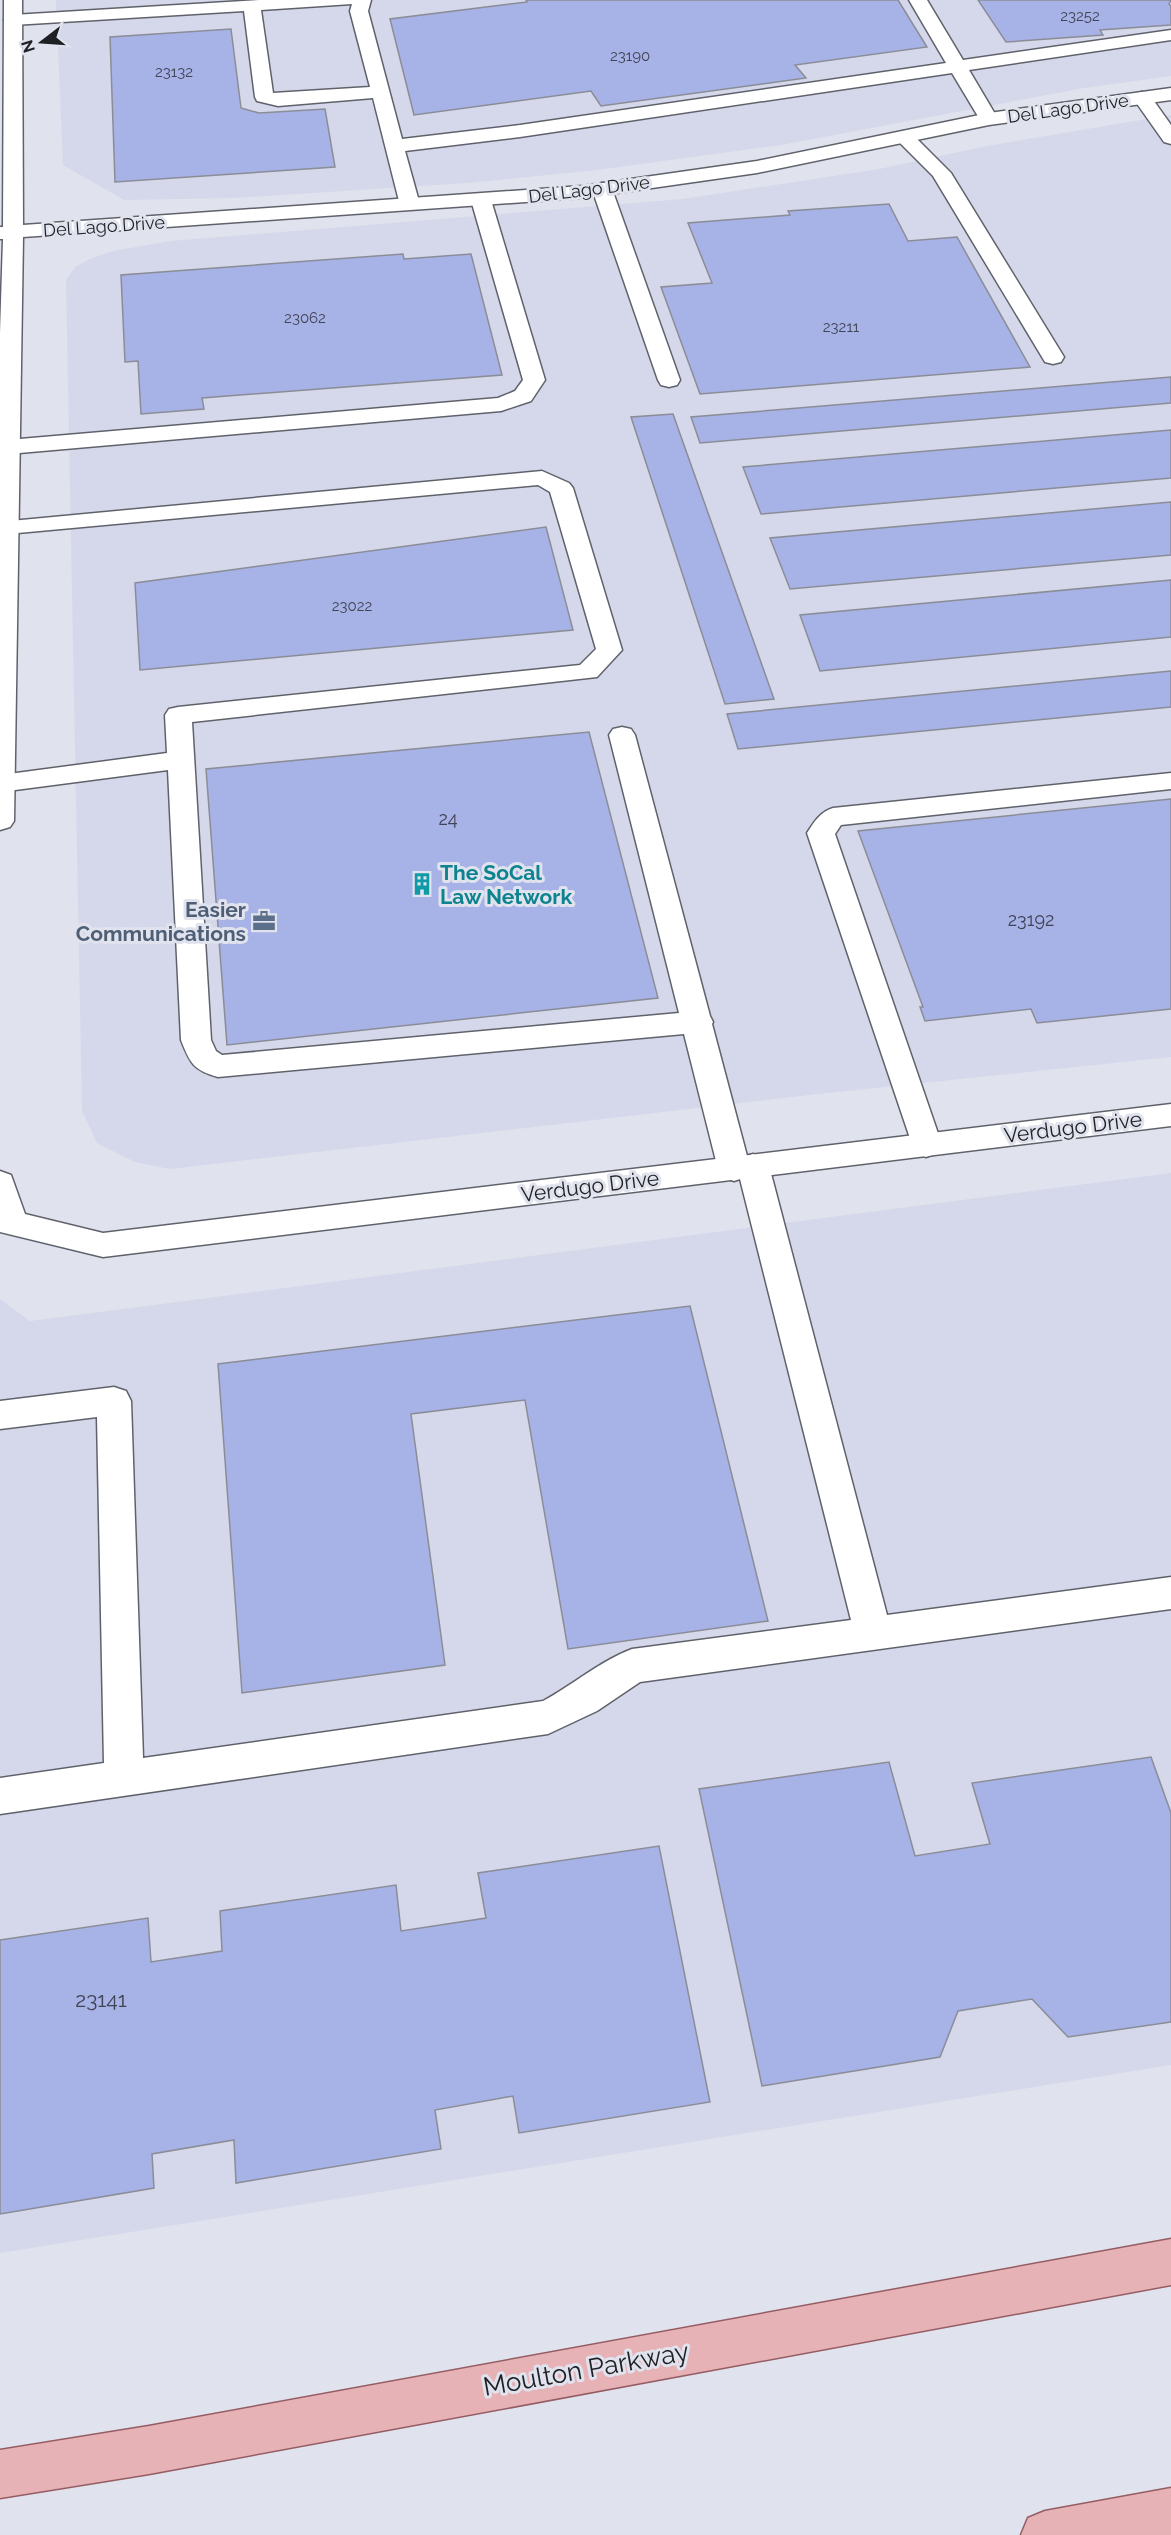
<svg xmlns="http://www.w3.org/2000/svg" width="1171" height="2535" viewBox="0 0 1171 2535" font-family="Raleway,sans-serif">
<style>
.built{fill:#d4d8ea}
.building{fill:#a7b2e7;stroke:#8b8d96;stroke-width:1.5}
.lines{fill:none;stroke-linecap:round;stroke-linejoin:round}
.lane-casing{stroke:#60626b;stroke-width:3}
.street-casing{stroke:#60626b;stroke-width:3}
.primary-casing{stroke:#955d63;stroke-width:3}
.lane{fill:#fff;fill-rule:evenodd}
.street{fill:#fff;fill-rule:evenodd}
.primary{fill:#e6b2b6;fill-rule:evenodd}
.labels{text-anchor:middle;dominant-baseline:central;stroke-width:6;stroke-linejoin:round;paint-order:stroke}
.far-number-label{font-size:15px;fill:#414454}
.far-street-label{font-size:18px;fill:#1f2023;stroke:#e0e2ed}
.number-label{font-size:18px;fill:#414454}
.culture-label{font-size:21px;font-weight:bold;fill:#0d838f;stroke:#e0e2ed;text-anchor:start}
.service-label{font-size:21px;font-weight:bold;fill:#4e5e75;stroke:#e0e2ed;text-anchor:end}
.street-label{font-size:21px;fill:#1f2023;stroke:#e0e2ed}
.near-number-label{font-size:21px;fill:#414454}
.near-street-label{font-size:26px;fill:#1f2023;stroke:#e0e2ed}
</style>
<rect width="100%" height="100%" fill="#e0e2ed"/>
<g class="built">
<polygon points="56,0 1171,0 1171,76 1084,88 781,145 597,170 468,183 233,198 124,200 63,165"/>
<polygon points="1171,115 1171,1057 818,1094 170,1169 135,1162 97,1143 82,1111 66,280 75,267 92,258 113,251 171,241 683,199 879,169 987,146"/>
<polygon points="1171,1173 1171,2065 0,2253 0,1299 30,1321"/>
</g>
<g class="building">
<polygon points="526,0 898,0 927,47 795,65 806,78 601,106 591,91 414,115 390,19 527,2"/>
<polygon points="978,0 1171,0 1169,4 1171,6 1171,25 1100,30 1103,35 1006,42"/>
<polygon points="231,29 241,108 259,113 325,109 335,167 115,182 110,37"/>
<polygon points="889,204 908,241 957,237 1030,367 700,394 661,287 712,283 688,223 790,215 788,211"/>
<polygon points="403,254 404,259 471,254 502,375 202,398 204,409 141,414 138,361 125,362 121,275"/>
<polygon points="1171,377 1171,403 700,443 691,417"/>
<polygon points="673,414 774,699 725,704 631,417"/>
<polygon points="1171,430 1171,478 761,514 743,467"/>
<polygon points="1171,502 1171,555 790,589 770,538"/>
<polygon points="546,527 573,630 140,670 135,583"/>
<polygon points="1171,580 1171,637 820,671 800,615"/>
<polygon points="1171,671 1171,707 738,749 727,714"/>
<polygon points="589,732 658,998 227,1045 206,769"/>
<polygon points="1171,799 1171,1009 1037,1023 1031,1009 925,1021 920,1007 923,1007 858,831"/>
<polygon points="690,1306 768,1621 568,1649 525,1400 411,1414 445,1665 242,1693 218,1364"/>
<polygon points="1151,1757 1171,1813 1171,2022 1068,2037 1032,1999 958,2011 940,2057 762,2086 699,1789 889,1762 915,1856 990,1844 972,1783"/>
<polygon points="659,1846 710,2102 519,2133 513,2096 435,2110 441,2149 236,2183 234,2140 152,2154 154,2188 0,2214 0,1940 148,1918 151,1962 222,1951 220,1911 396,1885 401,1931 486,1918 478,1873"/>
</g>
<g class="lines">
<g class="lane-casing">
<g id="lane">
<path d="M260 0H371L368 11 402 139 520 125 946 63 909 0H927L963 60 1171 30V40L969 70 998 119 996 123H982L952 73 520 137 405 151 420 205 417 209H403L400 205 373 98 278 106 257 101 255 97 244 11 13 25 7 24 4 20 7 16 13 15ZM352 4 350 11 370 87 273 93 261 10Z"/>
<polygon points="1142,92 1149,94 1171,125 1171,144 1164,142 1133,98 1135,94"/>
<polygon points="904,131 911,133 951,173 1064,357 1061,362 1053,364 1045,362 1042,357 933,176 894,137 897,133"/>
<polygon points="602,183 609,185 612,189 680,380 677,385 669,387 661,385 658,380 592,189 595,185"/>
<polygon points="481,194 488,196 491,200 545,380 531,401 501,411 8,454 0,452 0,442 8,440 498,398 515,391 523,380 471,200 474,196"/>
<path d="M542 471 569 483 573 488 622 650 597 677 192 722 211 1040 216 1051 222 1055 679 1013 609 735 613 729 622 727 631 729 635 735 710 1016 713 1022 712 1024 747 1156 753 1154 764 1158 769 1166 887 1615 1171 1577V1609L640 1682 597 1711 548 1734 0 1814V1778L104 1763 97 1417 0 1429V1401L114 1387 126 1391 131 1401 143 1758 543 1701C573 1685 600 1661 632 1649L851 1620 740 1179 734 1181 723 1177 718 1169 684 1034 218 1077C193 1070 190 1063 181 1040L168 770 0 792 1 775 167 753 165 715 169 709 178 707 580 665 596 649 550 492 538 485 7 534 0 532V522Z"/>
<path d="M1171 773V789L841 825 835 834 942 1145 937 1153 926 1157 915 1153 807 833C814 822 820 812 833 808Z"/>
</g>
</g>
<g class="street-casing">
<g id="street">
<polygon points="4,0 22,0 23,225 582,186 757,161 989,113 1171,88 1171,100 989,125 757,173 582,198 23,237 14,821 10,827 0,830 0,333 3,239 0,239 0,227 3,227"/>
<polygon points="1171,1104 1171,1126 103,1257 0,1232 0,1171 11,1175 25,1214 103,1233"/>
</g>
</g>
<g class="primary-casing">
<g id="primary">
<polygon points="1171,2239 1171,2285 149,2474 0,2498 0,2450 149,2426"/>
<polygon points="1171,2488 1171,2535 1021,2535 1028,2518 1045,2511"/>
</g>
</g>
<use href="#lane" class="lane"/>
<use href="#street" class="street"/>
<use href="#primary" class="primary"/>
</g>
<defs>
<g id="building-bare" transform="scale(1.8)"><path d="M-4-6H4V6H1V3H-1V6H-4ZM-2.5-4.3h1.7v1.8h-1.7ZM.8-4.3h1.7v1.8H.8ZM-2.5-1h1.7V.8h-1.7ZM.8-1h1.7V.8H.8Z" fill="#0f9aa8" stroke="#e0e2ed" stroke-width="2.5" paint-order="stroke"/></g>
<g id="office-bare" transform="scale(1.8)"><path d="M-6-3h4V-5.5h4V-3h4V5H-6ZM-1-4.5V-3h2v-1.5ZM-6 0V1H6V0Z" fill="#5c6f8a" stroke="#e0e2ed" stroke-width="2.5" paint-order="stroke"/></g>
</defs>
<g fill-rule="evenodd">
<use href="#building-bare" x="422" y="884"/>
<use href="#office-bare" x="264" y="921"/>
</g>
<g class="labels">
<g class="far-number-label">
<text x="1080" y="16">23252</text>
<text x="630" y="56">23190</text>
<text x="174" y="72">23132</text>
<text x="305" y="318">23062</text>
<text x="841" y="327">23211</text>
<text x="352" y="606">23022</text>
</g>
<g class="far-street-label">
<text transform="translate(1068 108) rotate(-8)">Del Lago Drive</text>
<text transform="translate(589 189) rotate(-7)">Del Lago Drive</text>
<text transform="translate(104 226) rotate(-4)">Del Lago Drive</text>
</g>
<g class="number-label">
<text x="448" y="818">24</text>
<text x="1031" y="919">23192</text>
</g>
<g class="culture-label">
<text x="440" y="872">The SoCal<tspan x="440" dy="24">Law Network</tspan></text>
</g>
<g class="service-label">
<text x="246" y="909">Easier<tspan x="246" dy="24">Communications</tspan></text>
</g>
<g class="street-label">
<text transform="translate(1073 1127) rotate(-7)">Verdugo Drive</text>
<text transform="translate(590 1186) rotate(-7)">Verdugo Drive</text>
</g>
<g class="near-number-label">
<text x="101" y="1999">23141</text>
</g>
<g class="near-street-label">
<text transform="translate(586 2369) rotate(-10)">Moulton Parkway</text>
</g>
</g>
<g transform="translate(42 42) rotate(253)" stroke="#e0e2ed" stroke-width="4.5" paint-order="stroke">
<path d="M0-4.5L10 22L0 15L-10 22Z" fill="#1f2023"/>
<text y="-9" font-size="16" font-weight="bold" text-anchor="middle" fill="#1f2023">N</text>
</g>
</svg>
